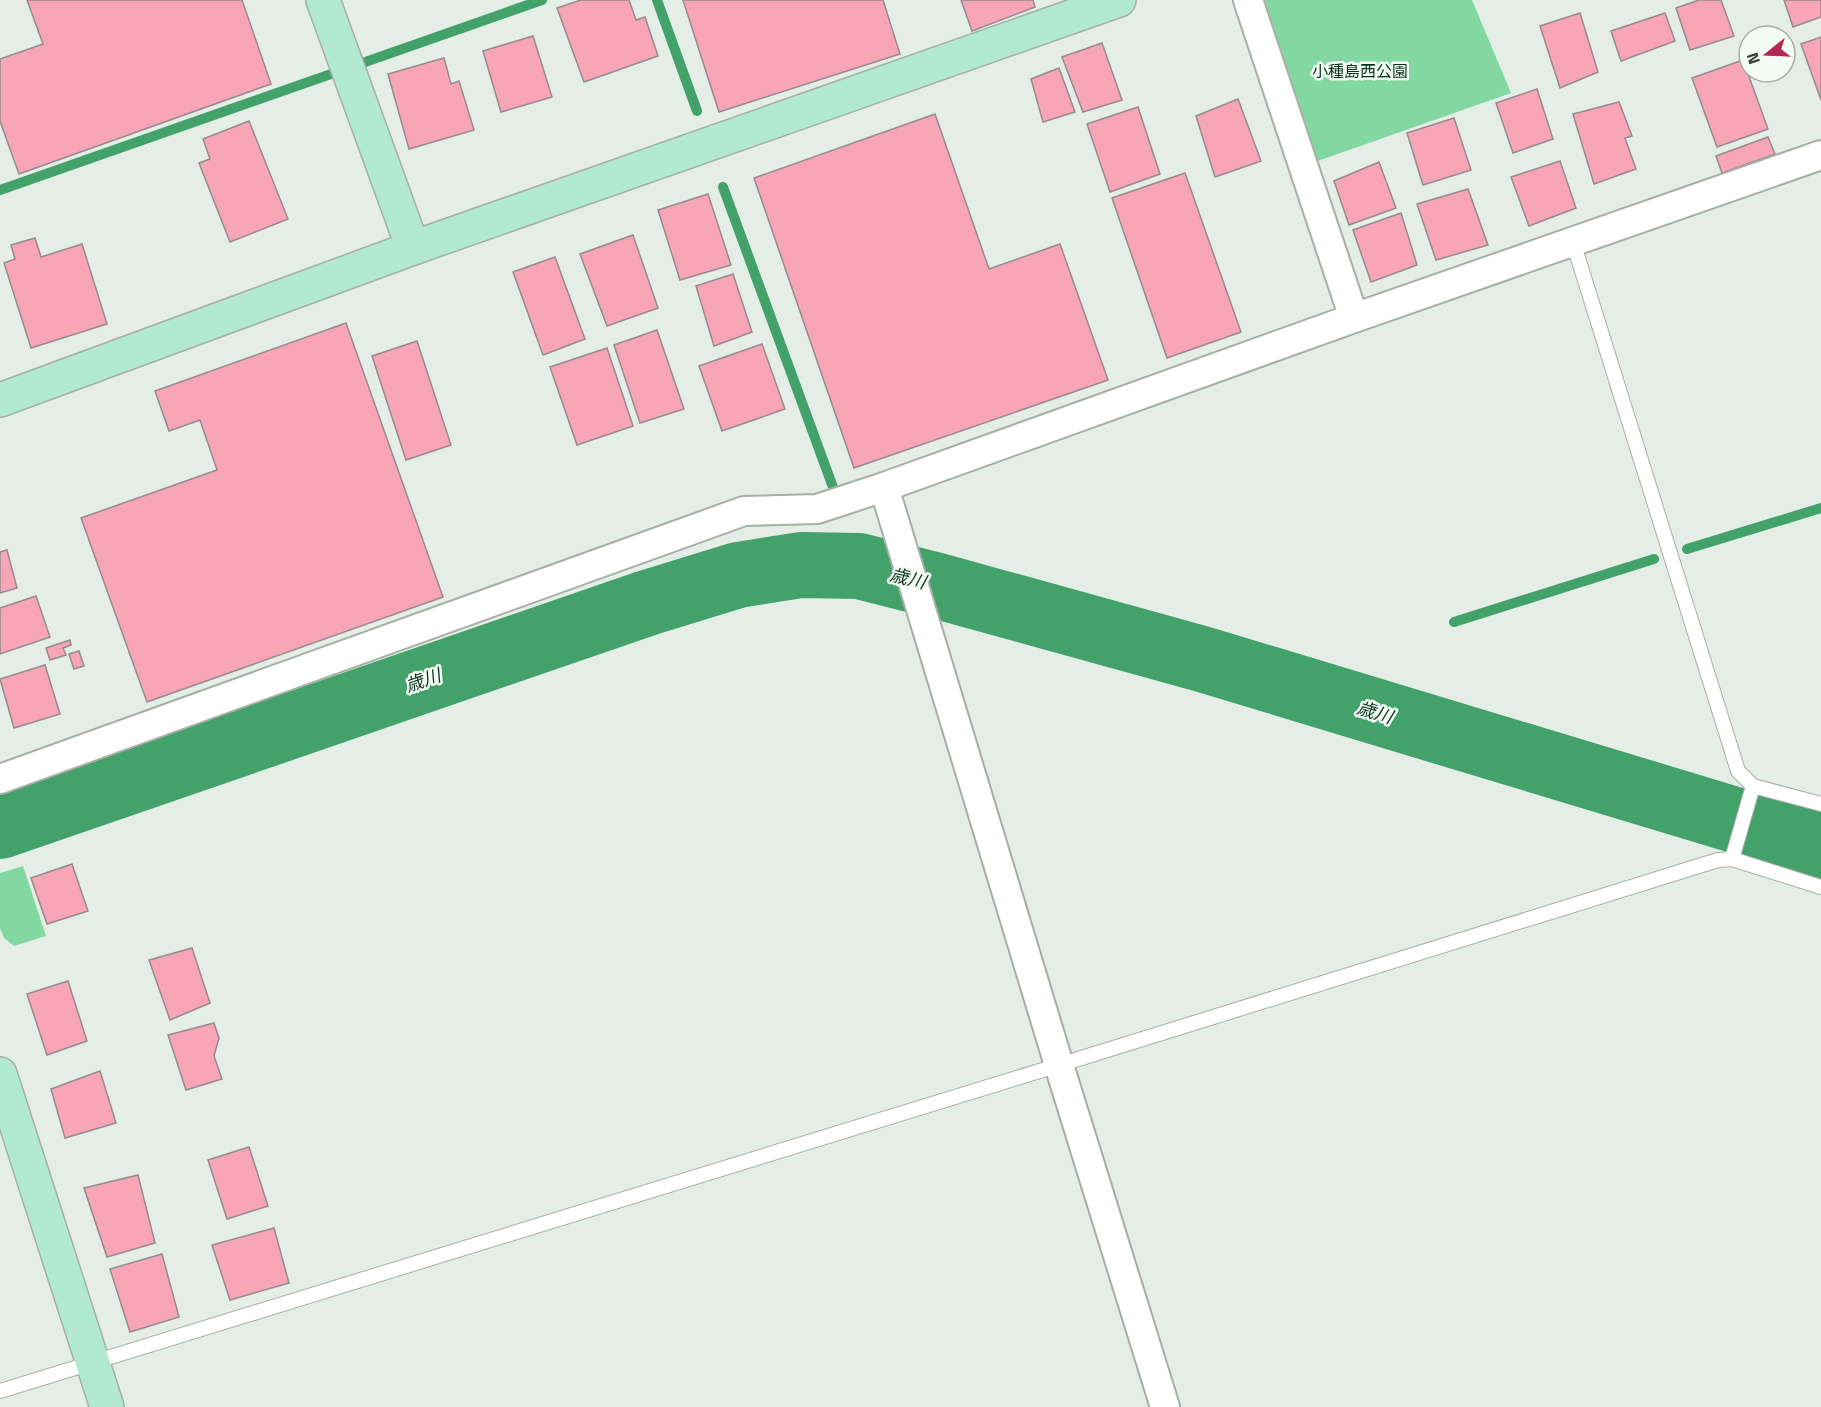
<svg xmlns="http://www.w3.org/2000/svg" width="1821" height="1407" viewBox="0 0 1821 1407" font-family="'Titillium Web','Noto Sans JP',sans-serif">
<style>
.green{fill:#83d7a0}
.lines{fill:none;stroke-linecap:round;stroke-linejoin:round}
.stream{stroke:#42a269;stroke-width:10}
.river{stroke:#42a269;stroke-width:66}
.building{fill:#f8a5b7;stroke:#958a8c;stroke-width:1.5}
.lane-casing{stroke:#a6aea8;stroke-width:16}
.street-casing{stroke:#a6aea8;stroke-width:32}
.secondary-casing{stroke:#a6aea8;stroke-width:36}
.lane{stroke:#fff;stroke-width:14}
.street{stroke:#fff;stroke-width:28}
.secondary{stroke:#b2e9d1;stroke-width:33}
.labels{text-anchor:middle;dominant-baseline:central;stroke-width:5;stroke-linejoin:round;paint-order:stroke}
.park-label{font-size:16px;fill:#09321b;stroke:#f2fbf4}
.water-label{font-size:18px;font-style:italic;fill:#0b341d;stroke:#f2fbf4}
</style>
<rect width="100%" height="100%" fill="#e5ede7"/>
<g class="green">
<polygon points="1265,0 1472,0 1511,93 1312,163"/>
<polygon points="23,866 46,936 14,946 4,938 0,928 0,873"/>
</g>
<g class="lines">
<g class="stream">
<polyline points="657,0 697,111"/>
<polyline points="723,187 834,490"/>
<polyline points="0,190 542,0"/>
<polyline points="1687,549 1821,508"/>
<polyline points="1454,622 1654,559"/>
</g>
<polyline class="river" points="0,826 647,603 738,575 801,565 859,566 938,586 1202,659 1821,846"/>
</g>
<g class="building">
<polygon points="27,0 242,0 271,84 19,174 0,121 0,59 43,44"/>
<polygon points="581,0 629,0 636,20 645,17 658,56 584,82 557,8"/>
<polygon points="683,0 883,0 900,54 719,112"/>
<polygon points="961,0 1033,0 1035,7 972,31"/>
<polygon points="1699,0 1721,0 1734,36 1690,50 1676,8"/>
<polygon points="1784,0 1821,0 1821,17 1793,27"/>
<polygon points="1580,13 1598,72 1560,88 1540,26"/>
<polygon points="1665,13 1675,41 1621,61 1611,31"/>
<polygon points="533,36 552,97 501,112 483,51"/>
<polygon points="1821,37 1821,100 1801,44"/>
<polygon points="1102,43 1122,100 1083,112 1062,57"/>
<polygon points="444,58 451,84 459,81 474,130 409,149 388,74"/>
<polygon points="1743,60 1768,129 1717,147 1692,78"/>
<polygon points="1059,68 1075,112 1043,122 1031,79"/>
<polygon points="1537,89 1553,139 1513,153 1496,103"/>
<polygon points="1238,99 1261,161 1215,177 1196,116"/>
<polygon points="1619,102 1632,136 1625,138 1636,169 1594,184 1573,114"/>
<polygon points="1138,107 1160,174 1110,192 1087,124"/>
<polygon points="935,114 989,269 1060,244 1108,380 854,468 754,178"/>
<polygon points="1454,118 1471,170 1423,185 1407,133"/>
<polygon points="249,121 288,219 230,242 199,163 210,159 203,139"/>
<polygon points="1768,137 1775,154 1722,173 1716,156"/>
<polygon points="1560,161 1576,208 1529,226 1511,177"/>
<polygon points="1379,162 1396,208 1349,225 1334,181"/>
<polygon points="1185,173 1241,332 1167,358 1112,198"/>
<polygon points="1468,189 1488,245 1436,260 1417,204"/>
<polygon points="708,194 731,265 680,280 658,210"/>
<polygon points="1401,213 1417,265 1371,282 1353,230"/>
<polygon points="633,235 658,308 607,326 580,254"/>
<polygon points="35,238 41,257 82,244 107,324 31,348 4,263 15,259 11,245"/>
<polygon points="555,257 585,339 543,355 513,272"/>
<polygon points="733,274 752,332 714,346 696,286"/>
<polygon points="346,323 443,597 147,702 81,518 217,470 200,420 169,431 155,391"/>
<polygon points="657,330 684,409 640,423 614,345"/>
<polygon points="417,341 451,445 406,460 372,356"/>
<polygon points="762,344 785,409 722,431 699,366"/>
<polygon points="607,348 633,426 577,445 550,367"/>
<polygon points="7,550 17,588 0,593 0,552"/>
<polygon points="36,596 50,637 0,654 0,608"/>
<polygon points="70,640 71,645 63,648 66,655 50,660 46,648"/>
<polygon points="79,651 84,666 74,669 69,654"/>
<polygon points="45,665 60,714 14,728 0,679"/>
<polygon points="72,864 88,911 47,924 31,878"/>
<polygon points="192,948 210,1003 170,1020 149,960"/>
<polygon points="68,981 87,1041 47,1055 27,994"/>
<polygon points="214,1023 219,1038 214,1056 222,1079 186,1090 168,1035"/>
<polygon points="100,1071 116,1123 65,1138 51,1089"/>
<polygon points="249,1147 268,1206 227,1219 208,1160"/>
<polygon points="138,1175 155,1243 107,1257 84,1188"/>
<polygon points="274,1228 289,1283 230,1300 212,1245"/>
<polygon points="162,1254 179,1317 130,1332 110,1269"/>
</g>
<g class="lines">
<g class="lane-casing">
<g id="lane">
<polyline points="1573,242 1738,771 1753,786 1821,804"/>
<polyline points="1732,859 1753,786"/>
<polyline points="0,1391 1059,1065 1718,860 1732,859 1821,887"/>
</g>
</g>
<g class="street-casing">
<g id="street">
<polyline points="1248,0 1354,318"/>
<polyline points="884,487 1059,1065 1165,1407"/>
<polyline points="0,779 744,511 817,509 884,487 1354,318 1821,155"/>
</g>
</g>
<g class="secondary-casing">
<g id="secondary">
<polyline points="323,0 413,248"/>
<polyline points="0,400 413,248 1119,0"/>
<polyline points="0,1074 107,1407"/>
</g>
</g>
<use href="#lane" class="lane"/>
<use href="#street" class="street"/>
<use href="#secondary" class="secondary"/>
</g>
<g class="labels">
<g class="park-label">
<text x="1360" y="71">小種島西公園</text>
</g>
<g class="water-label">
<text transform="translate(908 578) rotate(14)">歳川</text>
<text transform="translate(423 680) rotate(-19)">歳川</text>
<text transform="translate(1375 712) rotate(17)">歳川</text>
</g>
</g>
<g transform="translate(1767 54) rotate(252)"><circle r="28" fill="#f2fbf4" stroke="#a7ada8" stroke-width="1.5"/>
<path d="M0-4.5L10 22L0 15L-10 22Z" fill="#b42658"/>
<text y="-9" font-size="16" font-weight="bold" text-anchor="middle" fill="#363937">N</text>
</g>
</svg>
